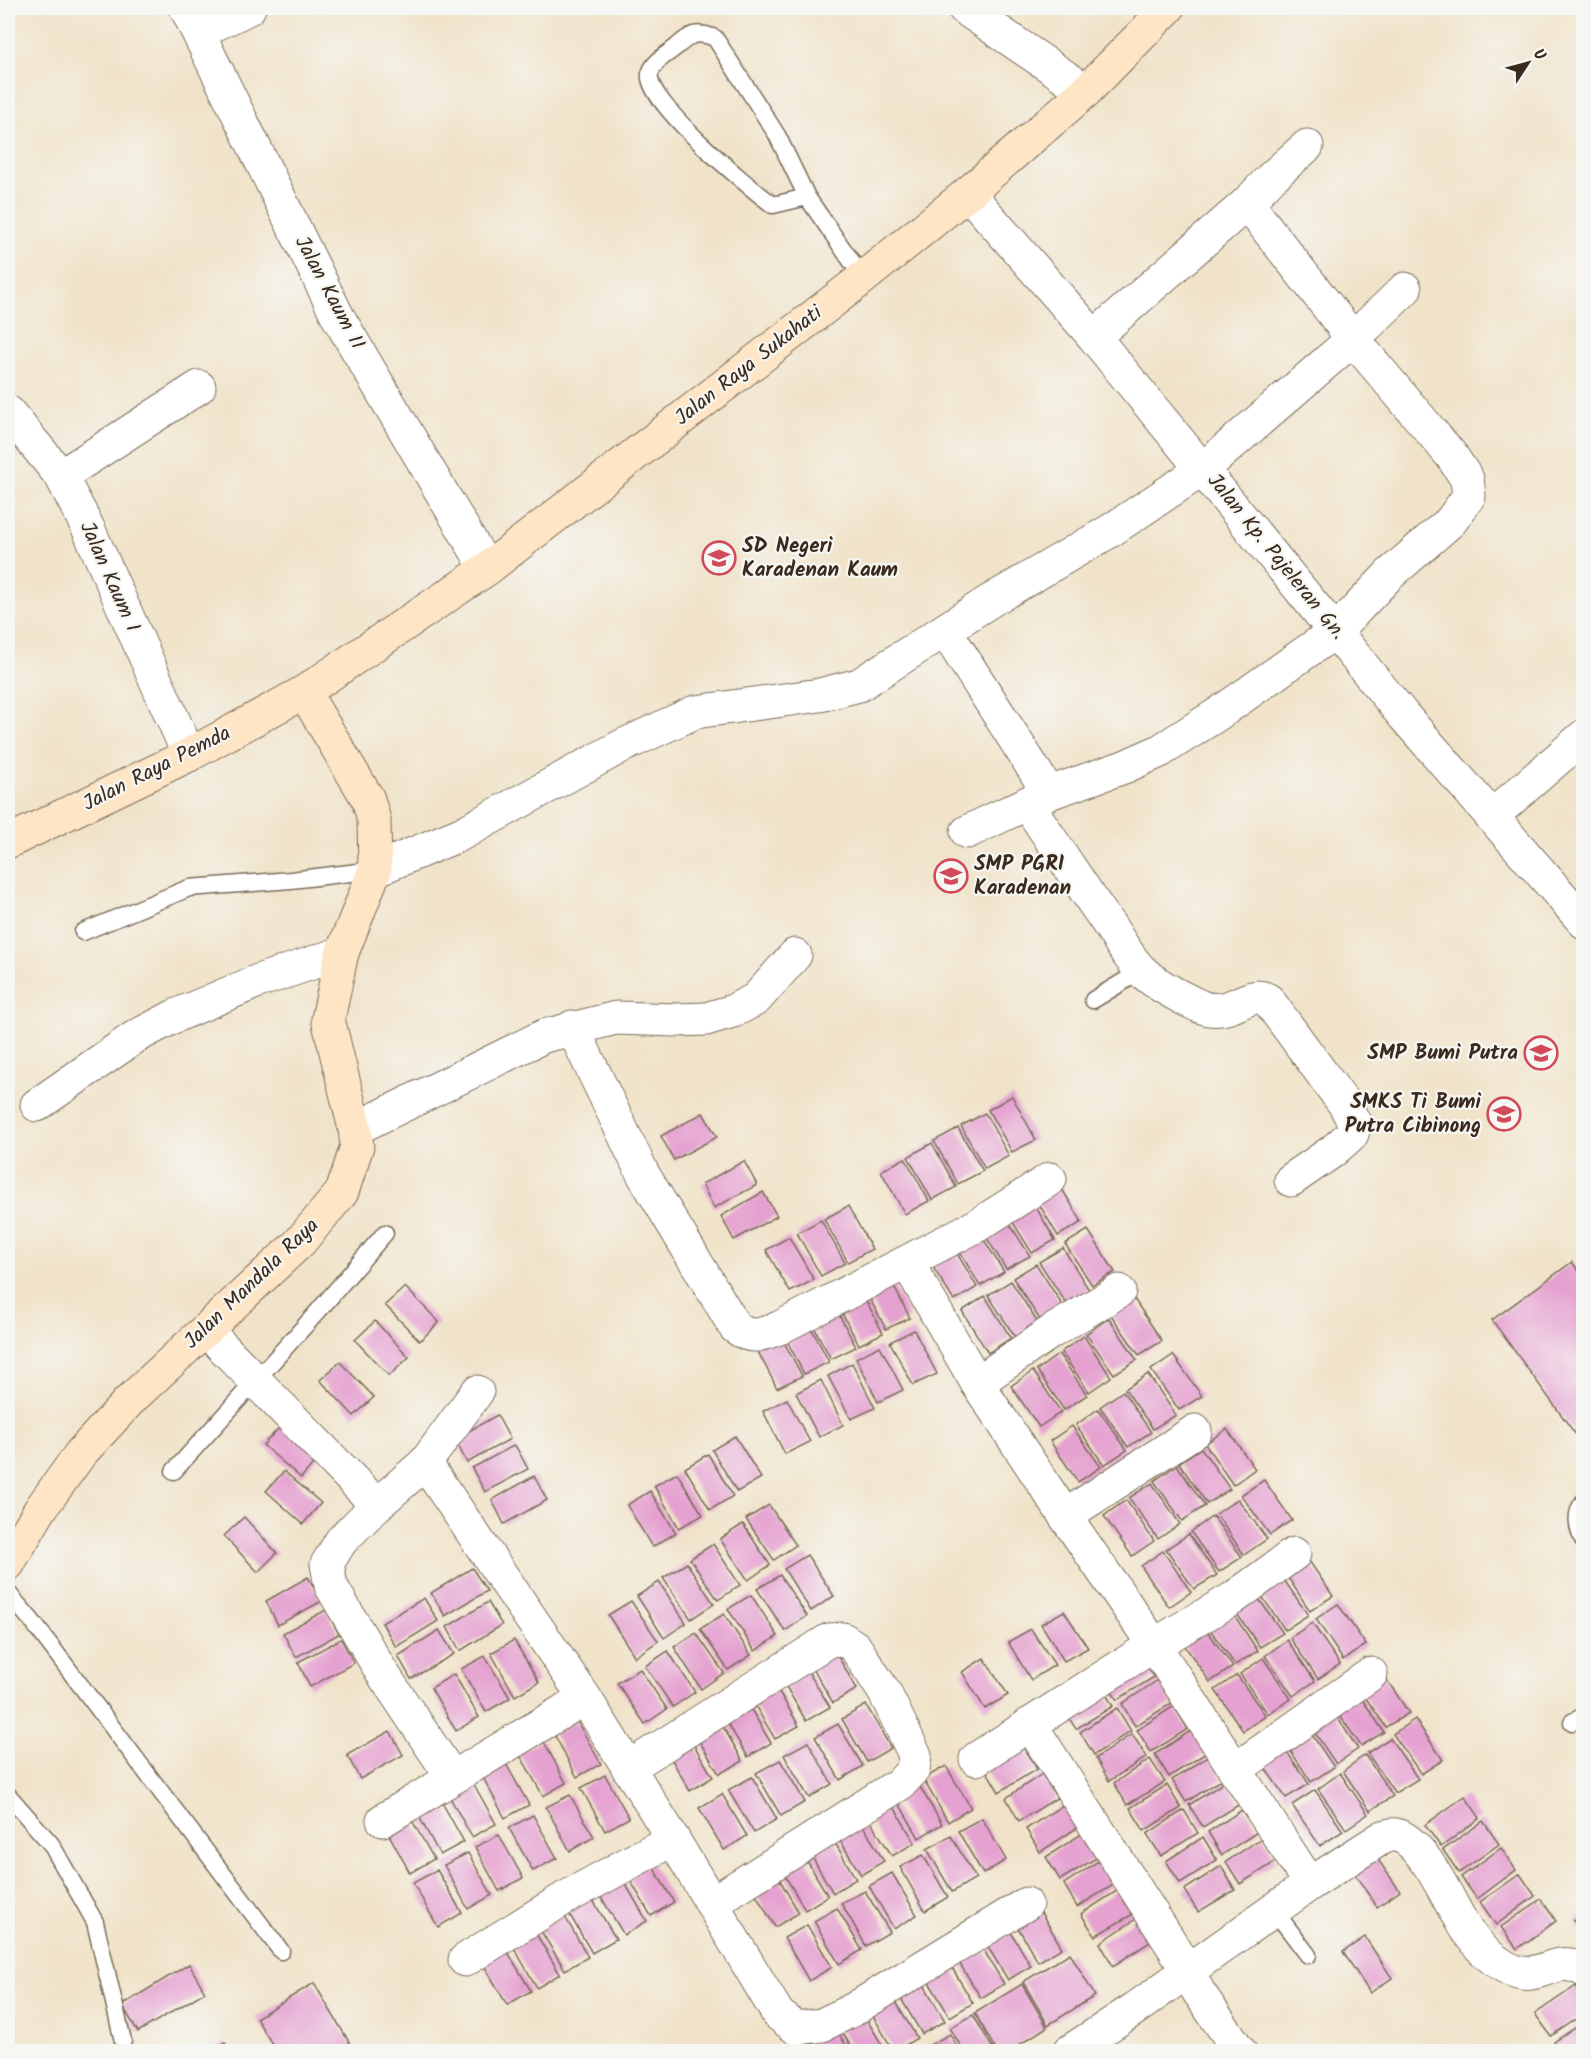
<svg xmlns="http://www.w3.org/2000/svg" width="1591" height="2059" viewBox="0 0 1591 2059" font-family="Kalam,sans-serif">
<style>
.building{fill:#e5a1d0}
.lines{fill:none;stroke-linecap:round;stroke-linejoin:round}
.lane-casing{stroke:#7a6b5a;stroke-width:19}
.street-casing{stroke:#7a6b5a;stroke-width:35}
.secondary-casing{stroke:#7a6b5a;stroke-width:35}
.lane{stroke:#fff;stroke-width:16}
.street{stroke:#fff;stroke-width:33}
.secondary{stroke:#fde5c5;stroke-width:33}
.labels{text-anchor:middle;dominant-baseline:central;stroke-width:4.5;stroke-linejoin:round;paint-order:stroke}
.street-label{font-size:21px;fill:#3b2a1e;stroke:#f6f6f2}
.poi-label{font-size:21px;font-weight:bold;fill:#3b2a1e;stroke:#f6f6f2;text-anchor:start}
</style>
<rect width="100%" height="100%" fill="#f6f6f2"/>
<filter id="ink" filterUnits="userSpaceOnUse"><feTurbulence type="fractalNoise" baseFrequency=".0167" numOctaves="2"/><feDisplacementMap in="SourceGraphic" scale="12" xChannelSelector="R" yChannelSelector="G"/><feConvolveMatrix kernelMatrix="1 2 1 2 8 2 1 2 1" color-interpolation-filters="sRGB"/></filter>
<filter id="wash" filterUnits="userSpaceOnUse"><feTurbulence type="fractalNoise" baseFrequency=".008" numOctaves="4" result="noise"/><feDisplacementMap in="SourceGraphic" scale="24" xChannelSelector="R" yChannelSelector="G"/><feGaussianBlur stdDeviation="1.35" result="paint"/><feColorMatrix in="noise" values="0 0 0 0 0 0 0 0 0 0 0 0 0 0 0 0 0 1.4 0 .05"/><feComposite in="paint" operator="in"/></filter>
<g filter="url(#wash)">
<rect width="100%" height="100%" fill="#f0e3c9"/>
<g id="blocks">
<g class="building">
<polygon points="1012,1096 1036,1140 1012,1152 988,1110"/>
<polygon points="703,1113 717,1137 674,1160 661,1136"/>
<polygon points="985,1113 1009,1156 985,1169 961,1126"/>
<polygon points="958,1128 983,1171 958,1184 934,1141"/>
<polygon points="932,1143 956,1187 932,1200 908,1157"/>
<polygon points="905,1158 929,1201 905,1214 881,1171"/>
<polygon points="744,1161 757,1185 714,1208 702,1184"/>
<polygon points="1056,1179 1082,1222 1058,1236 1033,1194"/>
<polygon points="763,1192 777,1216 734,1240 721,1216"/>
<polygon points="1030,1197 1055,1240 1032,1253 1006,1211"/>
<polygon points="848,1206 872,1249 848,1262 824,1219"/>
<polygon points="1003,1213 1030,1256 1006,1269 980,1227"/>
<polygon points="821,1220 845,1263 821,1276 797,1233"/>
<polygon points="978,1230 1004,1272 980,1286 955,1244"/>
<polygon points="1088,1230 1115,1272 1092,1285 1065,1244"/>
<polygon points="789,1237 814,1280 790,1292 766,1250"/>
<polygon points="952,1245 977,1287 954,1301 928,1259"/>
<polygon points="1063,1248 1089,1290 1066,1303 1039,1262"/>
<polygon points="1572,1262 1584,1278 1584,1446 1492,1320"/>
<polygon points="1036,1264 1063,1306 1040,1320 1013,1278"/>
<polygon points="887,1273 910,1318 886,1329 863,1286"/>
<polygon points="1011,1281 1038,1323 1015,1337 988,1295"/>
<polygon points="405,1287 439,1322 420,1341 385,1305"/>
<polygon points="860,1289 883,1333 859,1345 836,1302"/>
<polygon points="985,1296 1011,1338 988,1353 962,1311"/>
<polygon points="1134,1299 1162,1341 1139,1355 1111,1315"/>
<polygon points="833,1303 856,1347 831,1359 808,1316"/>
<polygon points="806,1318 829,1362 804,1374 782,1331"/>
<polygon points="1109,1318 1137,1360 1114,1374 1086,1334"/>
<polygon points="375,1321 409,1357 389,1376 355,1340"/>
<polygon points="914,1330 937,1374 913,1385 890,1342"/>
<polygon points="778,1331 802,1376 777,1388 754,1344"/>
<polygon points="1084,1336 1111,1377 1089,1392 1061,1352"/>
<polygon points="880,1346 903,1390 878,1402 856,1358"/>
<polygon points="1059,1354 1087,1395 1064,1410 1037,1370"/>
<polygon points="1173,1355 1202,1396 1179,1410 1151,1370"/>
<polygon points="340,1362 374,1397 354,1416 320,1380"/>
<polygon points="852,1363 875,1408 851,1419 828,1376"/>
<polygon points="1033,1371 1061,1412 1039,1427 1011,1386"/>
<polygon points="1148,1374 1176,1415 1153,1429 1125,1389"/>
<polygon points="821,1380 843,1425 819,1437 796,1393"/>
<polygon points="1123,1391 1151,1432 1128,1447 1100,1407"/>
<polygon points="787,1399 810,1442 785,1454 763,1411"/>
<polygon points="1098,1409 1127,1450 1104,1465 1076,1425"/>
<polygon points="497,1415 510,1439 467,1463 455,1439"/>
<polygon points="282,1425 319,1457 301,1478 263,1445"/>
<polygon points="1072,1426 1101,1467 1078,1482 1050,1441"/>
<polygon points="1227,1429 1255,1469 1233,1485 1205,1444"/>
<polygon points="735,1436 761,1478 737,1492 712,1450"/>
<polygon points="515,1445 528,1469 485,1492 472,1468"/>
<polygon points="1201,1448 1230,1489 1207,1504 1179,1463"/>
<polygon points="708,1454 733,1496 710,1510 685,1468"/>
<polygon points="1177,1465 1205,1506 1182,1521 1154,1481"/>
<polygon points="284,1471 321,1503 303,1524 266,1491"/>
<polygon points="677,1473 703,1515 679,1528 654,1486"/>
<polygon points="534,1476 547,1500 504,1524 492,1500"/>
<polygon points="1264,1480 1292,1520 1270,1535 1241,1495"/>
<polygon points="1152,1483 1180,1524 1158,1539 1129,1498"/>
<polygon points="650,1491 676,1533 652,1547 627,1505"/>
<polygon points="1238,1499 1267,1539 1244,1555 1216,1514"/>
<polygon points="1126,1500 1154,1541 1132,1556 1104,1516"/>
<polygon points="769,1505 796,1545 774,1560 746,1519"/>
<polygon points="1213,1516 1242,1557 1219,1572 1191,1532"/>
<polygon points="244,1517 277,1553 258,1572 224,1536"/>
<polygon points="743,1524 770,1565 748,1580 720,1539"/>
<polygon points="1189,1534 1217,1575 1194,1589 1166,1549"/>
<polygon points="713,1544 740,1585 718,1600 690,1559"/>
<polygon points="1163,1551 1191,1592 1169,1607 1141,1566"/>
<polygon points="807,1555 834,1596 811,1611 784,1569"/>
<polygon points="1305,1555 1333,1596 1310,1611 1283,1570"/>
<polygon points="687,1563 714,1604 691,1619 663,1578"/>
<polygon points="472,1568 487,1591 445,1616 431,1593"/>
<polygon points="1280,1574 1308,1615 1285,1630 1257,1589"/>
<polygon points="780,1575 807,1616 785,1631 757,1589"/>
<polygon points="308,1577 322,1601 278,1625 266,1601"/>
<polygon points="659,1582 686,1623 664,1638 637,1596"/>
<polygon points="1254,1592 1283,1633 1260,1647 1232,1607"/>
<polygon points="751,1595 778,1636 755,1651 728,1609"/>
<polygon points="424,1598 438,1621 396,1647 382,1623"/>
<polygon points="631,1601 658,1641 635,1657 608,1615"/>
<polygon points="488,1602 502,1625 460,1651 447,1627"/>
<polygon points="1338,1604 1366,1645 1343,1660 1316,1619"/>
<polygon points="1230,1609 1258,1651 1235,1665 1207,1625"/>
<polygon points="326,1610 339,1634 296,1657 283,1633"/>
<polygon points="1064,1611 1088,1648 1064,1661 1041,1624"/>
<polygon points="724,1614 751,1655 728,1670 700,1629"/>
<polygon points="1312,1623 1340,1664 1318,1679 1290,1638"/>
<polygon points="1204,1626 1233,1667 1210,1682 1182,1642"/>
<polygon points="1031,1629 1055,1665 1031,1680 1008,1642"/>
<polygon points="439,1630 454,1654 411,1679 398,1656"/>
<polygon points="696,1633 724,1673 701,1689 674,1647"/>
<polygon points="341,1639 354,1663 310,1687 298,1662"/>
<polygon points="514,1640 539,1682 515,1696 491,1653"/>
<polygon points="1287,1640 1315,1681 1293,1696 1265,1656"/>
<polygon points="832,1646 857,1689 833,1703 808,1660"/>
<polygon points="668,1651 695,1692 673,1707 645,1666"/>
<polygon points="1140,1654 1154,1677 1117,1700 1104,1678"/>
<polygon points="485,1656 510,1698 486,1712 461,1669"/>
<polygon points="984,1658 1008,1695 985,1709 962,1672"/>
<polygon points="1263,1658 1291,1699 1268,1714 1240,1674"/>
<polygon points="804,1665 830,1707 806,1721 781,1678"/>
<polygon points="640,1669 667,1709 645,1724 617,1683"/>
<polygon points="1381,1671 1409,1713 1386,1727 1358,1687"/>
<polygon points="454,1674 479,1717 456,1731 431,1688"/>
<polygon points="1237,1675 1266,1716 1243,1731 1215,1690"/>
<polygon points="1158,1680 1172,1703 1135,1726 1122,1704"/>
<polygon points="774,1683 799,1726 775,1739 750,1697"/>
<polygon points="1099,1683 1113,1706 1076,1729 1062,1707"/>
<polygon points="1356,1690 1384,1732 1361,1746 1333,1706"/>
<polygon points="746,1701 771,1743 748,1757 722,1714"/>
<polygon points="866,1705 891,1748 867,1762 842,1719"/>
<polygon points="1174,1706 1188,1729 1151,1752 1137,1730"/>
<polygon points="1117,1708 1131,1731 1094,1755 1080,1732"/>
<polygon points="1331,1708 1358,1749 1336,1764 1308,1723"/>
<polygon points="718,1718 743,1761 719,1774 694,1732"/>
<polygon points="1415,1719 1443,1760 1421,1774 1393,1734"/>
<polygon points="577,1721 601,1764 577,1777 554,1734"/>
<polygon points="838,1724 863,1766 840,1780 815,1737"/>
<polygon points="1306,1726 1334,1767 1311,1782 1284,1741"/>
<polygon points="1192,1730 1206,1753 1169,1777 1155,1754"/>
<polygon points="390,1731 403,1755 360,1779 347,1755"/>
<polygon points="1132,1734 1147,1757 1109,1781 1096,1758"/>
<polygon points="688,1735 713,1777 690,1791 665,1748"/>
<polygon points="1390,1738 1418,1779 1395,1793 1367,1753"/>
<polygon points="543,1740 566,1783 543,1796 519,1753"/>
<polygon points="808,1742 832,1784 809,1798 784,1755"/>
<polygon points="1280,1742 1309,1784 1286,1798 1258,1758"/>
<polygon points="1022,1746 1037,1769 999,1792 986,1770"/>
<polygon points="1365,1755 1393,1796 1370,1811 1343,1771"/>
<polygon points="1209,1756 1223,1779 1186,1802 1172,1780"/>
<polygon points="1150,1759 1165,1782 1127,1805 1114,1783"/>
<polygon points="780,1760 805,1802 781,1816 756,1773"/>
<polygon points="505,1762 529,1805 505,1818 481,1774"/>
<polygon points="946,1766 971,1808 948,1822 923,1779"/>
<polygon points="1340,1773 1368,1814 1346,1829 1318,1789"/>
<polygon points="1042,1774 1057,1798 1019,1821 1006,1798"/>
<polygon points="605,1775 629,1818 605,1831 581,1788"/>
<polygon points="752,1777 777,1819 754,1833 728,1790"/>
<polygon points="472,1781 496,1824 472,1837 448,1794"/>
<polygon points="1226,1781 1240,1804 1203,1827 1189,1805"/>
<polygon points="917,1782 942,1824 919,1838 894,1795"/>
<polygon points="1167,1785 1181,1808 1144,1831 1130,1808"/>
<polygon points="1315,1790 1343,1831 1320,1846 1292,1805"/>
<polygon points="722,1794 747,1836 724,1850 699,1808"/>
<polygon points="570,1795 594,1837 570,1851 546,1807"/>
<polygon points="1465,1796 1480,1818 1441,1847 1425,1825"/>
<polygon points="440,1799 464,1842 440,1855 416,1811"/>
<polygon points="890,1800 915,1843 892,1856 866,1814"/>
<polygon points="1063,1805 1077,1828 1040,1852 1026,1829"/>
<polygon points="1245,1808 1259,1831 1222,1855 1208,1832"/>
<polygon points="1184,1810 1198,1833 1161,1856 1147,1834"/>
<polygon points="533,1815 557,1858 533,1871 509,1828"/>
<polygon points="410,1817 434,1859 410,1873 386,1829"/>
<polygon points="982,1818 1006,1860 983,1874 958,1831"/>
<polygon points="859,1819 884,1861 861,1875 835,1832"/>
<polygon points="1483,1821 1499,1844 1459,1873 1443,1850"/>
<polygon points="1083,1833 1098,1857 1060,1880 1046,1857"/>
<polygon points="499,1835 523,1878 499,1891 475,1847"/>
<polygon points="831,1836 856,1879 833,1893 808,1850"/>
<polygon points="951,1836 976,1878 952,1892 927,1849"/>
<polygon points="1203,1837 1217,1860 1180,1883 1166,1861"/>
<polygon points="1263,1837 1277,1861 1240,1884 1226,1862"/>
<polygon points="1501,1848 1516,1870 1477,1899 1461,1877"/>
<polygon points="1372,1851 1400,1891 1377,1907 1349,1866"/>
<polygon points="468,1853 492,1895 468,1909 444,1865"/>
<polygon points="803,1854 828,1896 805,1910 780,1867"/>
<polygon points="923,1855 948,1897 925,1911 900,1867"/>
<polygon points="649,1860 674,1902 651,1916 626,1873"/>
<polygon points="1100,1860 1115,1884 1077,1907 1064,1884"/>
<polygon points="1221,1866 1235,1890 1198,1912 1184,1890"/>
<polygon points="437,1870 462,1913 438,1927 413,1883"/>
<polygon points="774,1870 799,1913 775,1927 750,1884"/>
<polygon points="892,1873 917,1915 894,1929 869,1886"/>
<polygon points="1520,1874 1535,1896 1496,1925 1480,1902"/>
<polygon points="622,1878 647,1921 624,1935 598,1892"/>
<polygon points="1118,1890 1133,1914 1095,1936 1081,1914"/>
<polygon points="865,1891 890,1932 866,1946 841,1903"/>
<polygon points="591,1897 616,1939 592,1953 567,1910"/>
<polygon points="1541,1899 1556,1921 1517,1949 1501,1927"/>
<polygon points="1037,1906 1062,1948 1038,1962 1013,1919"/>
<polygon points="837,1908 862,1950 839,1964 814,1921"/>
<polygon points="1584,1914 1584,1934 1574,1921"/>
<polygon points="564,1915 588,1957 565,1970 539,1928"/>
<polygon points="1136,1919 1150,1942 1113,1966 1100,1943"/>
<polygon points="1006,1924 1031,1966 1008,1980 982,1937"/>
<polygon points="807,1925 832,1967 809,1981 784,1938"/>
<polygon points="535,1932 560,1974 537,1988 512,1944"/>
<polygon points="1365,1937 1392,1978 1370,1993 1343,1952"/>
<polygon points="979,1942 1004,1984 981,1998 955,1956"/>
<polygon points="506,1949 531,1991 507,2005 482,1962"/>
<polygon points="1070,1953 1095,1996 1048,2025 1023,1982"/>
<polygon points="948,1961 973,2003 950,2017 924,1974"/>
<polygon points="189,1964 205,1992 138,2032 122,2005"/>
<polygon points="920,1978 945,2021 922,2034 897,1992"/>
<polygon points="314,1983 355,2052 277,2052 256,2018"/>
<polygon points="1022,1984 1047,2027 1008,2052 997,2052 975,2013"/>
<polygon points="1576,1986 1584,1998 1584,2014 1551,2036 1535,2014"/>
<polygon points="892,1995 917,2038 894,2052 869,2009"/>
<polygon points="863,2013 886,2052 854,2052 839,2026"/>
<polygon points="973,2015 995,2052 964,2052 950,2028"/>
<polygon points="1584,2022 1584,2052 1560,2052 1554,2042"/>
<polygon points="836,2029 850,2052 818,2052 813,2042"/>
<polygon points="950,2034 960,2052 929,2052 926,2047"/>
<polygon points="225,2042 230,2052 210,2052"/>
<polygon points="812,2044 816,2052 799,2052"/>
</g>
</g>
</g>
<g filter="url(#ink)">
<use href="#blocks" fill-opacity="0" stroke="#7a6b5a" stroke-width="1.5"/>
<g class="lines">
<g class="lane-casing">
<g id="lane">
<path d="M807 197 773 205C750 188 644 101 650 74 653 62 666 55 675 48 690 35 695 30 715 38L777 135 807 197 863 278"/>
<polyline points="83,932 189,888 291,880 375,870"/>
<polyline points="1093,1000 1141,971"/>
<polyline points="174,1471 320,1309 385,1233"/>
<path d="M1584 1501C1574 1513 1577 1529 1584 1542"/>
<polyline points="8,1593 32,1621 281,1951"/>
<polyline points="1572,1722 1584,1716"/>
<polyline points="8,1795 51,1844 95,1922 123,2041"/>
<polyline points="1274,1910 1308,1955"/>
</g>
</g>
<g class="street-casing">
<g id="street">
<polyline points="186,8 338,317 487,569"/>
<polyline points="964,8 1086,91"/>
<polyline points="199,32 249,8"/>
<polyline points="968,193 1094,337 1403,715 1584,922"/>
<polyline points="1094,337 1247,203 1271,178 1307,146"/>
<polyline points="8,412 61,476 88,528 189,755"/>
<polyline points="61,476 199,387"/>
<polyline points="945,630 1049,793"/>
<path d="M1027 803C1054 844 1081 885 1109 925 1119 939 1128 958 1141 970 1154 984 1182 998 1199 1006 1231 1020 1247 988 1268 1000L1345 1105 1355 1124 1352 1134 1333 1151 1291 1180"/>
<polyline points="1491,817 1584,736"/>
<polyline points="967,832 1049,793 1124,767 1160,751 1218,714 1336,631 1389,575 1451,521 1469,496 1467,479 1451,455 1353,339 1247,203"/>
<polyline points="375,870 461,834 620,747 695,712 820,695 859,685 990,601 1110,531 1203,469 1353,339 1405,289"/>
<path d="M572 1027 643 1174 735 1327C752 1340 760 1335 779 1328L978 1225 1050 1179"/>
<polyline points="37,1105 135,1037 175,1016 258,981 342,953"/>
<polyline points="355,1129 544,1036 616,1018 676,1020 706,1019 733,1011 756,999 795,955"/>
<path d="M907 1262 977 1383 1065 1516 1154 1645 1310 1884 1383 1837C1387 1836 1392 1834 1396 1835 1423 1841 1447 1898 1461 1921 1466 1931 1475 1941 1483 1950 1494 1961 1515 1976 1531 1973 1553 1969 1561 1958 1584 1970"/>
<polyline points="206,1330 377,1505"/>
<polyline points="977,1383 1051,1332 1119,1291"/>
<polyline points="425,1463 585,1698 673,1839 778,2014 796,2028 822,2025 854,2009 1026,1904"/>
<polyline points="1065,1516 1195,1431"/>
<polyline points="1030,1724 1188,1970 1198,1991 1240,2052"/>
<polyline points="976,1759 1154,1645 1232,1599 1294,1554"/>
<polyline points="628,1768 829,1640 843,1639 855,1647 885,1693 915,1755 913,1770 901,1783 712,1903"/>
<polyline points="1235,1770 1371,1674"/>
<polyline points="452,1777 381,1671 331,1586 327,1564 341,1541 377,1505 425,1463 477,1392"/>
<polyline points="383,1820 585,1698"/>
<polyline points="465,1960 565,1898 673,1839"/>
<polyline points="1069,2052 1136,2008 1310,1884"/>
</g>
</g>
<g class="secondary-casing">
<g id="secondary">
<polyline points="8,842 189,755 304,692 487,569 863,278 968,193 1086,91 1168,8"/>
<polyline points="8,1564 41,1508 81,1453 130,1400 299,1243 342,1192 357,1146 355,1129 328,1019 342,953 375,870 374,820 368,799 304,692"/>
</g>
</g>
<use href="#lane" class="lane"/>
<use href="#street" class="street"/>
<use href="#secondary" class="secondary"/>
</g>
</g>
<defs>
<g id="school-ring" transform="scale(1.725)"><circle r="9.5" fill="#f6f6f2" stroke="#d1495b" stroke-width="1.5"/><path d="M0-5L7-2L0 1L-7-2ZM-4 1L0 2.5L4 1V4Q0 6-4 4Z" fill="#d1495b"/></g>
</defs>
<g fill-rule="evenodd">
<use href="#school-ring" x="719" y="558"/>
<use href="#school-ring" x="951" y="876"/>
<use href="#school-ring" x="1541" y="1053"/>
<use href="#school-ring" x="1504" y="1114"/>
</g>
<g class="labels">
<g class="street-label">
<text transform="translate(329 293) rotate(62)">Jalan Kaum II</text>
<text transform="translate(749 366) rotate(-38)">Jalan Raya Sukahati</text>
<text transform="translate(1276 557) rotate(51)">Jalan Kp. Pajeleran Gn.</text>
<text transform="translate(109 577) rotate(66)">Jalan Kaum I</text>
<text transform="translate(157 769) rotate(-27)">Jalan Raya Pemda</text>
<text transform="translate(252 1284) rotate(-44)">Jalan Mandala Raya</text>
</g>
<g class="poi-label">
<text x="742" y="546">SD Negeri<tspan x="742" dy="24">Karadenan Kaum</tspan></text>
<text x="974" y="864">SMP PGRI<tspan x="974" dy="24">Karadenan</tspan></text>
<text x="1518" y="1053" text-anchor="end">SMP Bumi Putra</text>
<text x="1481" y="1102" text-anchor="end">SMKS Ti Bumi<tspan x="1481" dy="24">Putra Cibinong</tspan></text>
</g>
</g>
<rect width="1591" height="2059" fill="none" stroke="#f6f6f2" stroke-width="30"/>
<g transform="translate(1528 63) rotate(54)" stroke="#f6f6f2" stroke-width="4.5" paint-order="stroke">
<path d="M0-4.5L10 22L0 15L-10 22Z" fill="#3b2a1e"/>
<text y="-9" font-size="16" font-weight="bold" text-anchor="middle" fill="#3b2a1e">U</text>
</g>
</svg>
